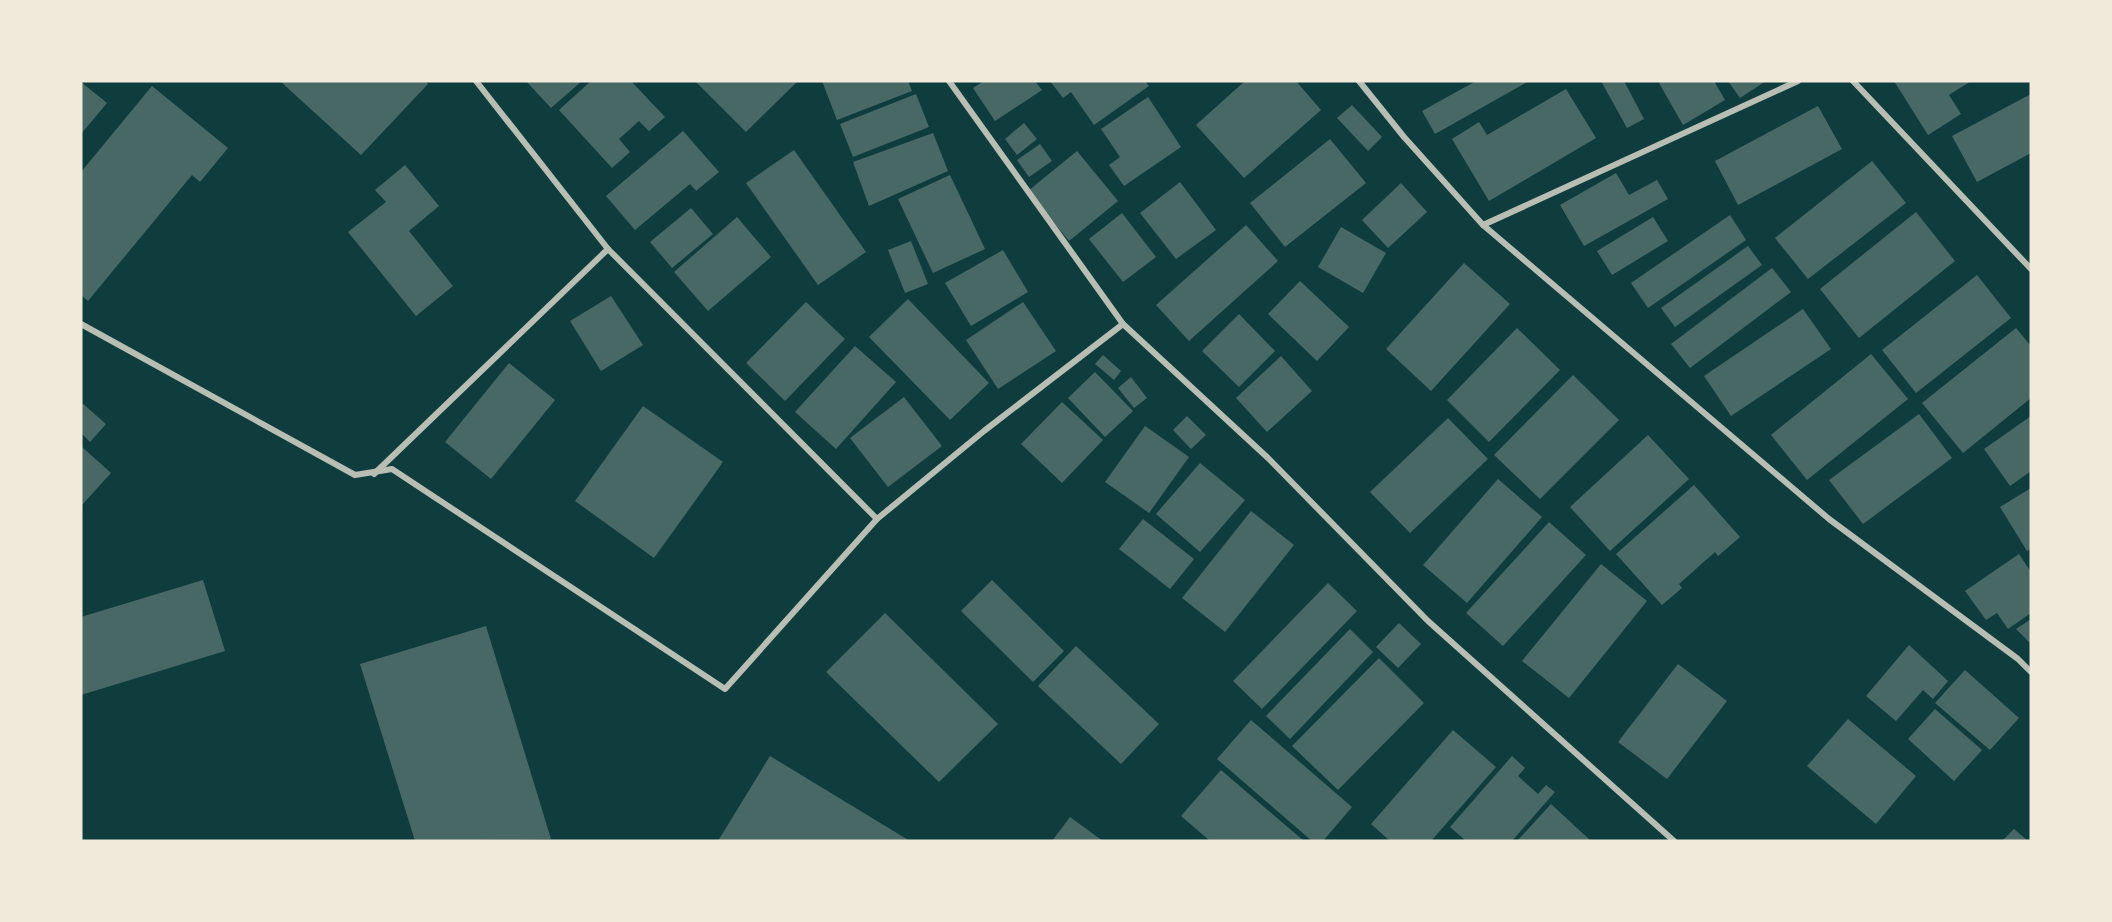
<svg xmlns="http://www.w3.org/2000/svg" width="2112" height="922" viewBox="0 0 2112 922" font-family="'Source Sans 3',sans-serif">
<style>
.building{fill:#486865}
.lines{fill:none;stroke-linecap:round;stroke-linejoin:round}
.minor{stroke:#b8beb3;stroke-width:6}
</style>
<rect width="100%" height="100%" fill="#0f3d3e"/>
<g class="building">
<polygon points="280,81 425,81 428,84 361,155"/>
<polygon points="526,81 582,81 551,108"/>
<polygon points="591,81 631,81 665,117 649,131 639,121 619,139 630,152 612,168 559,110"/>
<polygon points="695,81 798,81 746,132"/>
<polygon points="822,81 908,81 912,91 837,120"/>
<polygon points="984,81 1035,81 1042,90 995,121 973,88"/>
<polygon points="1050,81 1145,81 1149,86 1094,125 1071,92 1063,98"/>
<polygon points="1245,81 1296,81 1321,110 1244,178 1196,125"/>
<polygon points="1476,81 1529,81 1435,134 1422,111"/>
<polygon points="1601,81 1624,81 1644,119 1627,128"/>
<polygon points="1662,81 1714,81 1725,100 1683,125 1659,83"/>
<polygon points="1728,81 1766,81 1740,98"/>
<polygon points="1894,81 1971,81 1949,95 1961,114 1928,135"/>
<polygon points="81,82 107,103 81,134"/>
<polygon points="152,86 228,148 200,182 192,175 88,301 81,295 81,172"/>
<polygon points="1566,89 1596,138 1489,201 1452,139 1479,122 1487,135"/>
<polygon points="916,94 929,127 853,157 840,124"/>
<polygon points="2031,94 2031,153 1977,182 1952,136"/>
<polygon points="1148,97 1181,147 1124,186 1109,165 1120,157 1101,129"/>
<polygon points="1352,105 1382,137 1368,151 1337,118"/>
<polygon points="1818,106 1842,149 1738,205 1715,161"/>
<polygon points="1024,123 1037,139 1017,155 1005,139"/>
<polygon points="683,131 719,172 696,191 690,184 635,230 606,196"/>
<polygon points="933,133 948,171 869,206 853,162"/>
<polygon points="1330,139 1366,183 1285,247 1250,203"/>
<polygon points="1040,144 1052,161 1029,177 1017,160"/>
<polygon points="794,150 866,252 818,285 746,183"/>
<polygon points="1077,151 1118,201 1069,241 1028,191"/>
<polygon points="1872,161 1906,203 1808,279 1775,238"/>
<polygon points="405,165 439,206 409,231 453,286 416,316 348,232 386,202 375,190"/>
<polygon points="1616,173 1629,195 1657,180 1668,199 1584,246 1560,205"/>
<polygon points="950,175 985,249 933,273 898,199"/>
<polygon points="1180,182 1216,230 1176,259 1140,213"/>
<polygon points="1401,183 1427,212 1388,248 1362,220"/>
<polygon points="691,208 713,234 672,268 650,242"/>
<polygon points="1916,212 1955,261 1859,338 1820,289"/>
<polygon points="1122,213 1156,257 1123,282 1089,239"/>
<polygon points="1730,215 1746,240 1648,308 1631,283"/>
<polygon points="737,217 771,257 708,311 674,272"/>
<polygon points="1653,217 1668,241 1612,275 1597,251"/>
<polygon points="1246,225 1278,261 1189,341 1156,305"/>
<polygon points="1341,227 1386,253 1363,293 1318,267"/>
<polygon points="911,241 928,284 905,293 888,250"/>
<polygon points="1748,246 1762,265 1675,327 1661,308"/>
<polygon points="1003,250 1028,292 971,326 945,283"/>
<polygon points="1464,263 1510,304 1431,391 1386,349"/>
<polygon points="1772,268 1791,292 1690,368 1671,344"/>
<polygon points="1977,275 2011,318 1916,393 1882,350"/>
<polygon points="1300,281 1349,327 1317,361 1268,314"/>
<polygon points="611,296 643,345 601,371 570,321"/>
<polygon points="908,299 989,383 950,420 869,337"/>
<polygon points="806,302 845,339 785,401 746,363"/>
<polygon points="1023,302 1056,351 998,389 966,340"/>
<polygon points="1803,309 1831,349 1731,416 1704,376"/>
<polygon points="1239,314 1275,351 1239,387 1202,351"/>
<polygon points="1517,328 1560,370 1489,442 1447,400"/>
<polygon points="2016,328 2031,346 2031,398 1963,453 1922,403"/>
<polygon points="855,346 896,382 836,449 795,412"/>
<polygon points="1871,354 1908,399 1807,480 1771,435"/>
<polygon points="1103,355 1121,371 1114,380 1095,364"/>
<polygon points="1281,356 1312,391 1267,432 1236,398"/>
<polygon points="509,363 555,400 491,479 445,442"/>
<polygon points="1095,372 1133,411 1105,437 1068,398"/>
<polygon points="1573,375 1619,420 1540,499 1494,455"/>
<polygon points="1131,377 1147,398 1134,408 1118,388"/>
<polygon points="904,397 942,446 888,487 850,438"/>
<polygon points="81,402 106,424 90,442 81,433"/>
<polygon points="1062,402 1103,440 1062,483 1021,444"/>
<polygon points="643,406 723,462 654,558 575,501"/>
<polygon points="1919,414 1952,458 1863,524 1829,480"/>
<polygon points="1187,416 1206,435 1191,449 1173,430"/>
<polygon points="2031,416 2031,471 2010,486 1984,449"/>
<polygon points="1448,418 1488,459 1410,533 1370,492"/>
<polygon points="1145,426 1189,457 1149,513 1105,482"/>
<polygon points="1648,435 1689,479 1610,551 1570,507"/>
<polygon points="81,446 111,473 81,506"/>
<polygon points="1200,463 1245,500 1200,552 1156,514"/>
<polygon points="1498,479 1542,517 1467,603 1423,565"/>
<polygon points="1694,485 1740,537 1718,556 1715,552 1679,584 1682,588 1662,605 1616,554"/>
<polygon points="2031,488 2031,549 2027,551 2000,507"/>
<polygon points="1251,511 1294,545 1225,632 1182,598"/>
<polygon points="1143,519 1194,559 1170,589 1119,549"/>
<polygon points="1549,522 1586,555 1503,646 1466,613"/>
<polygon points="2019,554 2031,572 2031,613 2008,629 1997,613 1986,620 1965,591"/>
<polygon points="1601,564 1647,601 1569,698 1522,661"/>
<polygon points="203,580 225,651 81,695 81,617"/>
<polygon points="992,580 1064,651 1033,682 961,611"/>
<polygon points="1328,583 1357,611 1262,709 1233,681"/>
<polygon points="885,613 998,724 939,782 826,672"/>
<polygon points="2031,619 2031,644 2016,629"/>
<polygon points="1399,623 1421,644 1398,668 1376,647"/>
<polygon points="486,626 551,839 415,841 360,664"/>
<polygon points="1350,629 1373,652 1290,739 1266,716"/>
<polygon points="1909,645 1948,681 1933,699 1923,690 1896,721 1866,696"/>
<polygon points="1076,646 1159,724 1121,764 1038,686"/>
<polygon points="1379,658 1424,703 1338,790 1292,746"/>
<polygon points="1678,664 1727,701 1667,779 1618,742"/>
<polygon points="1965,670 2019,718 1990,750 1935,703"/>
<polygon points="1935,709 1982,750 1954,781 1908,739"/>
<polygon points="1848,719 1916,776 1876,824 1807,766"/>
<polygon points="1251,720 1352,807 1323,841 1312,841 1217,759"/>
<polygon points="1453,730 1496,767 1431,841 1390,841 1371,824"/>
<polygon points="770,756 910,841 718,841"/>
<polygon points="1512,756 1525,768 1518,776 1538,794 1546,785 1555,792 1512,841 1466,841 1450,827"/>
<polygon points="1221,770 1304,841 1210,841 1181,816"/>
<polygon points="1551,804 1591,841 1517,841"/>
<polygon points="1070,817 1103,841 1052,841"/>
<polygon points="2014,829 2028,841 2002,841"/>
</g>
<g class="lines">
<g class="minor">
<polyline points="949,81 1123,324 1268,458 1428,621 1674,841"/>
<polyline points="1359,81 1404,137 1483,225 1829,519 2018,659 2031,672"/>
<polyline points="1853,81 2031,269"/>
<polyline points="1483,225 1798,81"/>
<polyline points="608,249 877,519"/>
<polyline points="81,324 355,475 392,469 725,689 877,519 984,431 1123,324"/>
<polyline points="374,474 608,249 476,81"/>
</g>
</g>
<rect width="2112" height="922" fill="none" stroke="#f1e9da" stroke-width="165"/>
</svg>
